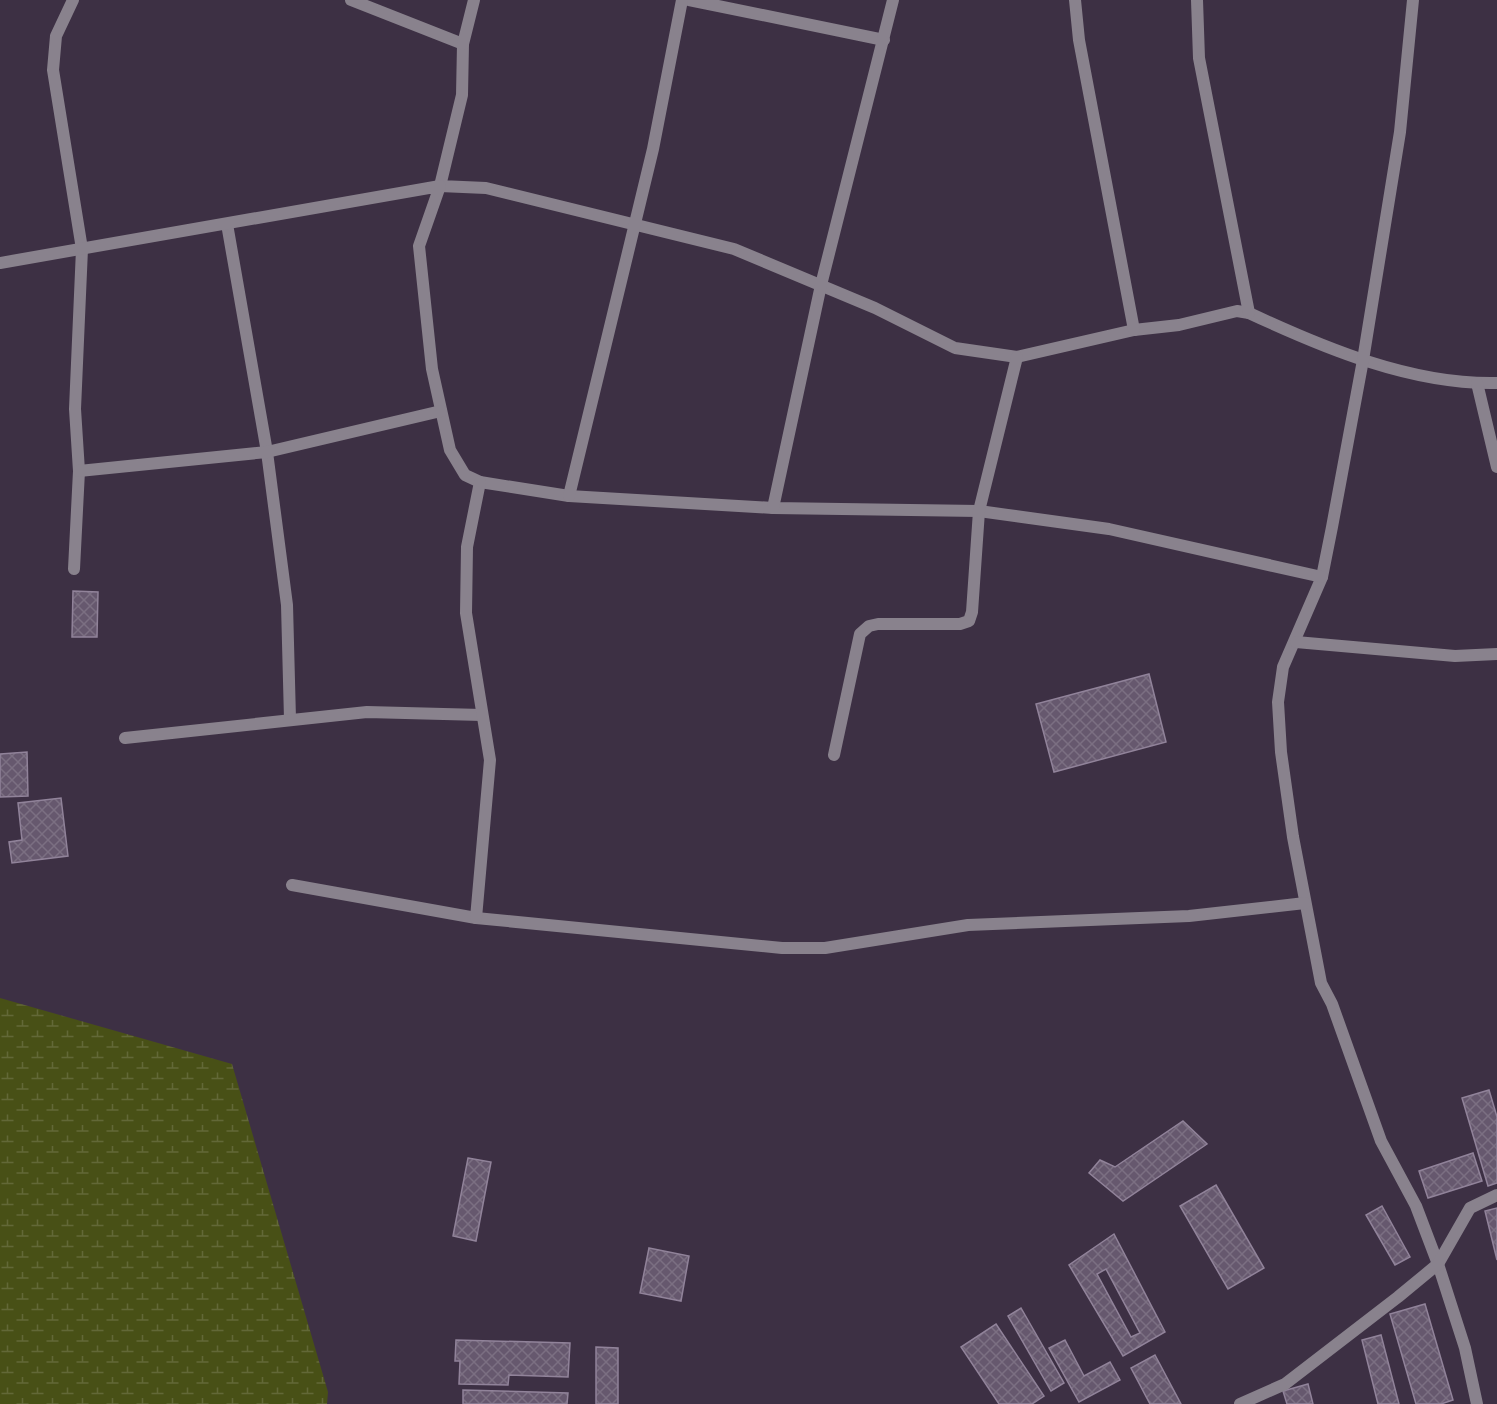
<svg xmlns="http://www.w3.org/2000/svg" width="1497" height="1404" viewBox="0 0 1497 1404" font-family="'Varela Round',sans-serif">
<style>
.wetland{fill:url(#wetland-marsh)}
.building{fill:url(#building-cross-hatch);stroke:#91839a;stroke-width:1.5;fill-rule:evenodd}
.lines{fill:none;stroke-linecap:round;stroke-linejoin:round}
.street{stroke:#89828d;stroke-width:12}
</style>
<defs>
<pattern id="wetland-marsh" width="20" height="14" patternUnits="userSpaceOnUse" patternTransform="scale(1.5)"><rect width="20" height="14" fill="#485016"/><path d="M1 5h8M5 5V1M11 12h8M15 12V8" fill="none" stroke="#626837"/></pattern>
<pattern id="building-cross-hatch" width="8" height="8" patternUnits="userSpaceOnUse" patternTransform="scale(1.5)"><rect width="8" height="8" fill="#66586e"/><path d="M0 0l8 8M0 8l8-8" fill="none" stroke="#7b6f82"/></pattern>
</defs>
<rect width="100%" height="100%" fill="#3d3044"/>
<polygon class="wetland" points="0,998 232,1064 328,1392 327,1404 0,1404"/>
<g class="building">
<polygon points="73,591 98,592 97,637 72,637"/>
<polygon points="1149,674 1166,742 1054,772 1036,704"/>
<polygon points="27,752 28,796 0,797 0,754"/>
<polygon points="61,798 68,856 12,863 9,842 22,840 18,803"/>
<polygon points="1489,1090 1497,1117 1497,1183 1488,1186 1462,1098"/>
<polygon points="1183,1121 1207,1144 1123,1201 1089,1173 1100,1160 1115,1167"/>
<polygon points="1473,1153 1482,1181 1428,1198 1419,1171"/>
<polygon points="468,1158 491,1162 476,1241 453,1236"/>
<polygon points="1216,1185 1264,1268 1228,1289 1180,1206"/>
<polygon points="1382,1206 1410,1257 1395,1265 1366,1215"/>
<polygon points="1497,1208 1497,1260 1485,1211"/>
<path d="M1114 1234 1165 1332 1123 1356 1069 1265ZM1106 1269 1140 1333 1131 1337 1097 1274Z"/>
<polygon points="649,1248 689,1256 681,1301 640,1293"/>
<polygon points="1425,1304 1453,1400 1441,1404 1416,1404 1390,1314"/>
<polygon points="1021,1308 1064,1383 1051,1391 1008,1316"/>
<polygon points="996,1324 1044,1396 1032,1404 999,1404 961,1347"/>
<polygon points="1381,1335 1399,1404 1378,1404 1362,1340"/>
<polygon points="456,1340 570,1343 568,1377 509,1375 508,1385 459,1384 460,1361 455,1361"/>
<polygon points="1065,1340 1084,1376 1110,1362 1120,1380 1079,1402 1049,1348"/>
<polygon points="596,1347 618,1348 618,1404 596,1404"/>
<polygon points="1155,1355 1181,1404 1150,1404 1131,1368"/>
<polygon points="1308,1384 1313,1404 1287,1404 1283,1391"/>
<polygon points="463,1390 568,1393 567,1404 463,1404"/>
</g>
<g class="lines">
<g class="street">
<polyline points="73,0 56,36 53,70 82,249 75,409 79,471 74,569"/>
<path d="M351 0 463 44 462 95 440 186 486 188 734 249 875 308 955 348 1017 357 1134 330 1179 325 1237 311 1249 313C1324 348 1412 385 1497 383"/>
<polyline points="689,0 884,40"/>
<polyline points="1075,0 1079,40 1134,330"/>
<polyline points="1197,0 1199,58 1249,313"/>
<polyline points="1413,0 1400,132 1363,360 1332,527 1322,577 1283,667 1278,702 1281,752 1293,837 1321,983 1332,1004 1381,1141 1416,1206 1438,1264 1465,1348 1477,1404"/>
<polyline points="463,44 474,0"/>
<polyline points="227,224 267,452 287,605 290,719"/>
<polyline points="0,263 440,186 419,246 432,369 450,450 465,475 480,482 569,496 773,508 979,511 1109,529 1322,577"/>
<polyline points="1477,383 1497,467"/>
<polyline points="79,471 267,452 441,411"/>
<polyline points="569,496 653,149 682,0"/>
<polyline points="773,508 821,285 893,0"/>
<polyline points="1296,642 1455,656 1497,654"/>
<polyline points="125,738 367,712 482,715"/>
<polyline points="834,755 860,634 869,626 878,624 960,624 969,621 972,612 979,511 1017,357"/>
<polyline points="292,885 476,918 782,948 825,948 968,925 1189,916 1305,903"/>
<polyline points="476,918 490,760 466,613 467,547 480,482"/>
<polyline points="1240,1404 1285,1384 1398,1297 1438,1264 1470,1208 1497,1195"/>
</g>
</g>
</svg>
